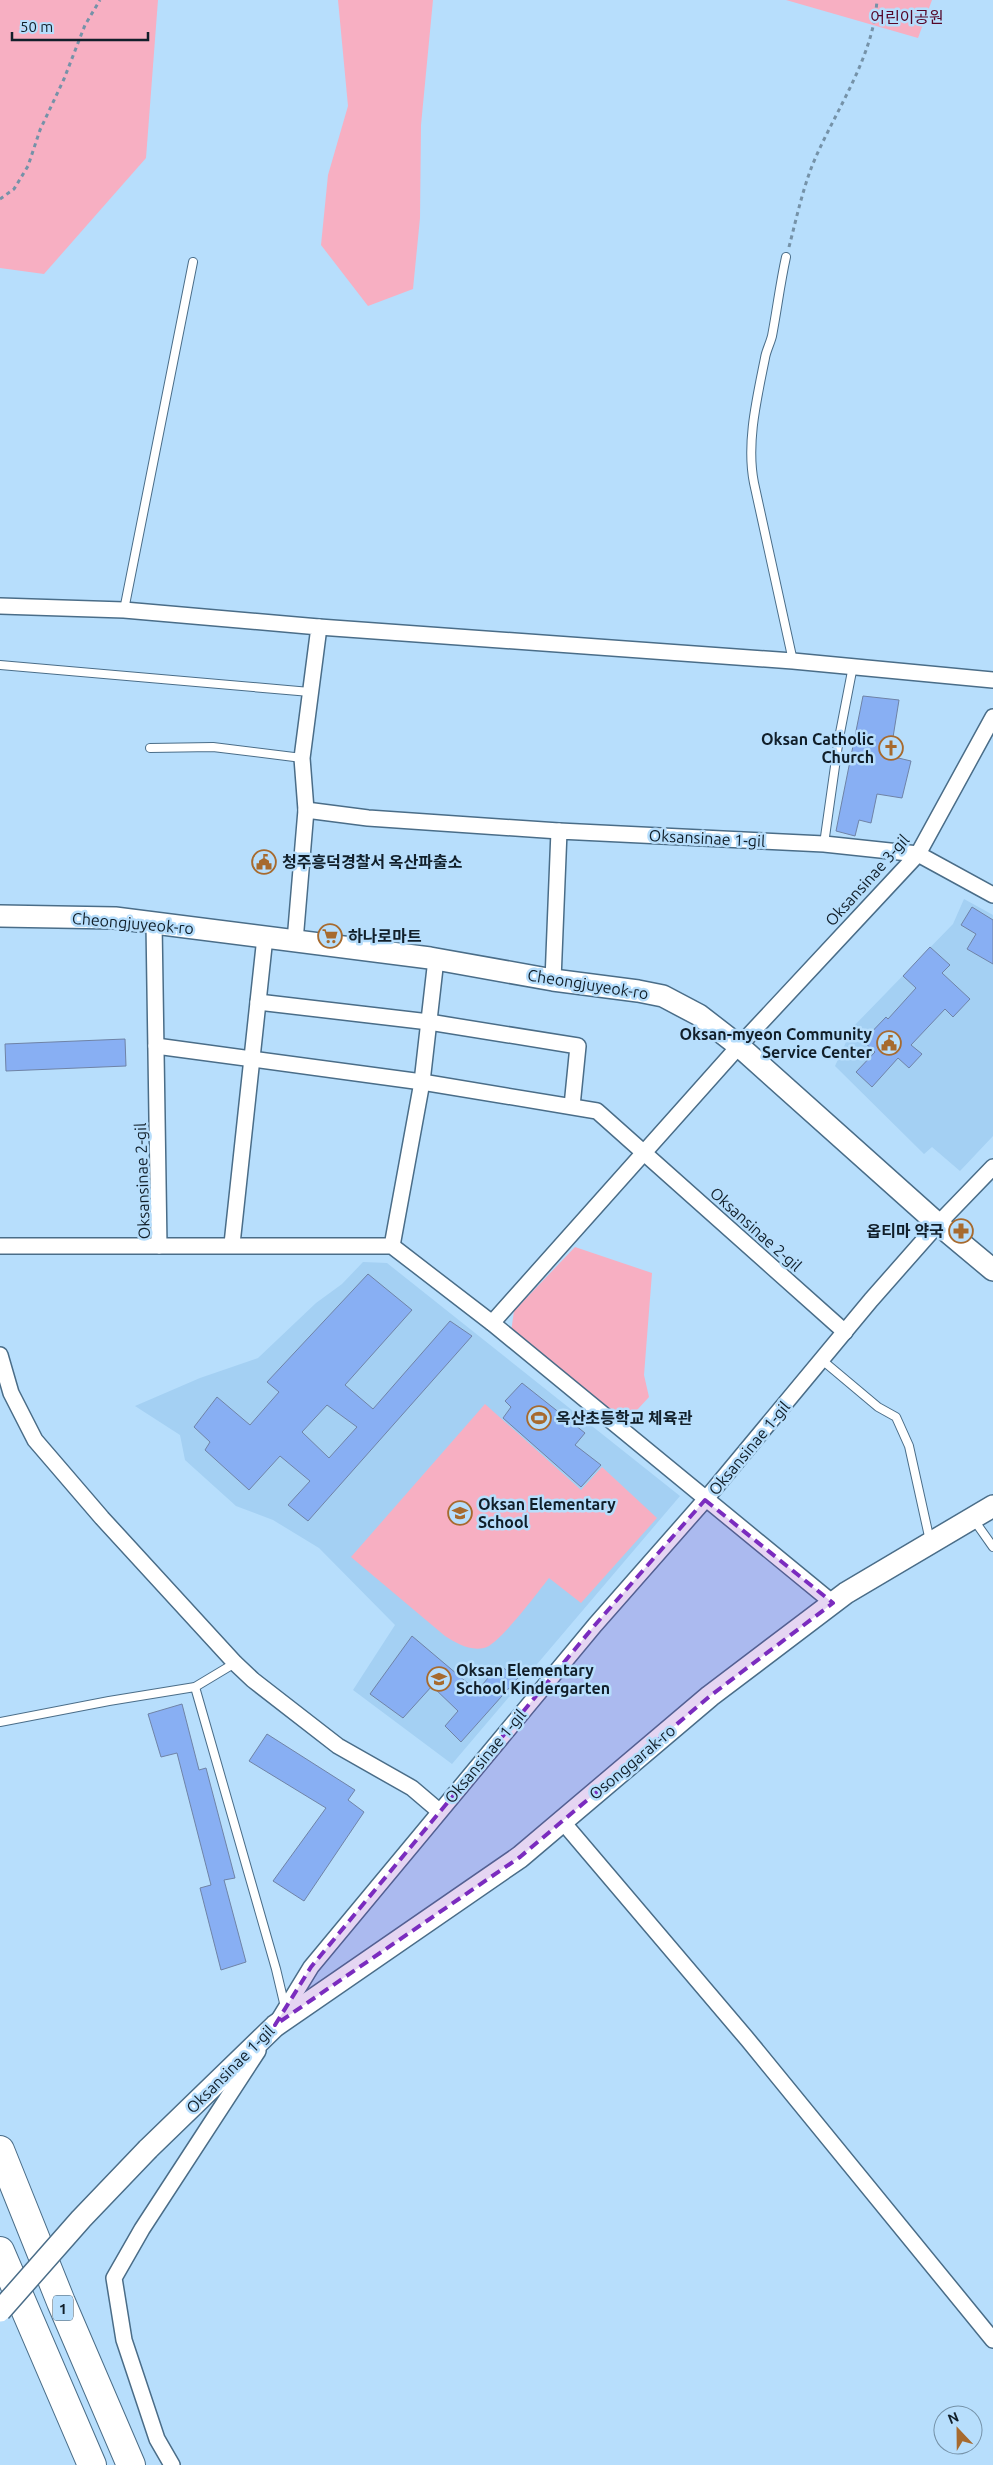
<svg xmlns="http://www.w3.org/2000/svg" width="993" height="2465" viewBox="0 0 993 2465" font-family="Ubuntu,'Noto Sans KR',sans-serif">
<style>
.built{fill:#a4d0f3}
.green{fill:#f7afc2}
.building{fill:#88aff3;stroke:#6f83a6;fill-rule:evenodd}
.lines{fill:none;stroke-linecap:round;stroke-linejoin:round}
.lane-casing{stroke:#4a6d88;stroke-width:10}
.street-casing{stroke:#4a6d88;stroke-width:18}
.secondary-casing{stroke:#4a6d88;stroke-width:24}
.highway-casing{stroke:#4a6d88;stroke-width:30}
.path{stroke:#7592a8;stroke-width:3;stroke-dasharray:4 4;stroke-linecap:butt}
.lane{stroke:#fff;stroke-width:8}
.street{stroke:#fff;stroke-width:15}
.secondary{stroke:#fff;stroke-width:21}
.highway{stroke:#fff;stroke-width:28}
.secondary-bridge-casing{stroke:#4a6d88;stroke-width:24;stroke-linecap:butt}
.secondary-bridge{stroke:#fff;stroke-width:21}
.marked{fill:#7b2cbf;fill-opacity:0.2;stroke:#7b2cbf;stroke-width:4;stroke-dasharray:10 6;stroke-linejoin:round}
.labels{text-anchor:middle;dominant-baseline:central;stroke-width:5;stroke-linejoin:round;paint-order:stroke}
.shield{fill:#b7defc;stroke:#435869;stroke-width:1}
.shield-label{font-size:15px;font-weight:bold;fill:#111f2a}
.park-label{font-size:16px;fill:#540628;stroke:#b7defc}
.poi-label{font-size:16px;font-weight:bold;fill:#111f2a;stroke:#b7defc;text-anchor:start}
.street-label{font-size:16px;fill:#111f2a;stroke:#b7defc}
</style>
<rect width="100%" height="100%" fill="#b7defc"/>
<g class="built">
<polygon points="964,899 993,915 993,1136 960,1171 932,1147 924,1154 835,1066 853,1027 953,924"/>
<polygon points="363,1262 387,1263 680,1496 452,1764 353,1690 395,1625 319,1548 273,1520 236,1506 185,1460 180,1435 135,1406 200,1378 258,1358 316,1303 342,1284"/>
</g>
<g class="green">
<polygon points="0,0 158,0 146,158 44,274 0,268"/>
<polygon points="338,0 433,0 421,125 420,218 413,289 368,306 321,245 328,175 348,106"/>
<polygon points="786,0 932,0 918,38"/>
<polygon points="575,1247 652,1273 644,1375 649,1397 626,1422 511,1332 514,1311"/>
<path d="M485 1404 581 1490 602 1467 657 1518 581 1603 549 1578C538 1592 498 1646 484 1648 469 1651 456 1643 445 1636L351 1557Z"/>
</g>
<g class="building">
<polygon points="863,696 899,700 890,756 911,761 902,798 877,794 871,823 859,820 855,836 836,831"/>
<polygon points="972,907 993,920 993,964 967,949 976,934 961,925"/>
<polygon points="930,947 950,965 942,973 970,999 953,1017 945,1009 911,1045 922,1054 909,1068 898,1058 872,1087 856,1072 875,1052 863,1041 886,1017 888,1019 916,988 903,976"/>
<polygon points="125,1039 126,1066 6,1071 5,1044"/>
<path d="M368 1274 412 1310 345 1385 373 1409 450 1321 472 1336 308 1521 288 1505 310 1481 280 1456 249 1490 205 1450 210 1442 194 1427 217 1397 250 1425 279 1392 267 1382ZM327 1405 357 1427 329 1458 302 1432Z"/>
<polygon points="522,1383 585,1433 575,1445 601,1465 581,1487 503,1418 511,1407 505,1401"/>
<polygon points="412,1636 477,1691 499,1665 518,1678 461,1742 445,1726 458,1711 432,1686 403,1718 370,1694"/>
<polygon points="182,1704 199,1770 206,1768 235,1878 224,1880 246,1962 221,1970 200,1888 211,1885 177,1753 161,1757 148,1714"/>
<polygon points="267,1734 355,1790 348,1800 364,1812 304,1901 273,1881 326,1808 249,1761"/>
</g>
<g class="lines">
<g class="lane-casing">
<g id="lane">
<path d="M786 257C780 284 777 310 772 336 770 344 766 351 765 358 757 398 746 443 754 483L793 661"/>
<polyline points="124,610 193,262"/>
<polyline points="0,665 310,692"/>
<polyline points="150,748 213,747 302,758"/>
<polyline points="824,844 839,738 853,666"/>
<polyline points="822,1360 878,1407 896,1417 909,1446 930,1541"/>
<polyline points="974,1520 993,1547"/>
<polyline points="195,1687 276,1969 285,2007"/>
<polyline points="0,1722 109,1701 195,1687 235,1663"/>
</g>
</g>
<g class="street-casing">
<g id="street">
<polyline points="0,606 124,610 319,627 302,758 306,810 295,941"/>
<polyline points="319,627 793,661 993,680"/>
<polyline points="306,810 368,818 559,831"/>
<polyline points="154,923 159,1246 392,1246 492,1323 833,1603"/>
<polyline points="553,980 559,831 824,844 918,854 993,895"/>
<polyline points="258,1002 429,1022 578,1046 572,1106"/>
<polyline points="156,1046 422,1082 597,1111 845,1332"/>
<polyline points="232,1244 265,937"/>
<polyline points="0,1246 159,1246"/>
<polyline points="392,1246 422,1082 436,959"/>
<polyline points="492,1323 739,1046 918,854 993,717"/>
<polyline points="0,1355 11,1393 35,1440 102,1518 235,1663 253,1680 338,1746 412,1788 439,1811"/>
<polyline points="562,1821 748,2040 993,2340"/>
<polyline points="278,2021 311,1967 595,1625 705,1500 871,1300 938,1224 993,1167"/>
<polyline points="172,2465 157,2439 124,2340 114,2278 142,2229 258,2051"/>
</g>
</g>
<g class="secondary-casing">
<g id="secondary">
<polyline points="0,916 115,918 430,958 553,980 638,991 663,996 699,1015 739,1046 938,1224 993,1270"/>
<polyline points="148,2149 275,2026 520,1857 710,1696 846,1593 993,1506"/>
</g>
</g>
<g class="highway-casing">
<g id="highway">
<polyline points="0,2150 61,2302 131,2465"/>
<polyline points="0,2251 92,2465"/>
</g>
</g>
<g class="path">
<polyline points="0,199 14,189 28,166 40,130 64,79 85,25 100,0"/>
<path d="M789 247C796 220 802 192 812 166 834 112 873 60 877 0"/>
</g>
<use href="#lane" class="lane"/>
<use href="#street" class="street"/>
<use href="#secondary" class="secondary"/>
<use href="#highway" class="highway"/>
<g class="secondary-bridge-casing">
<polyline id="secondary-bridge" points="0,2311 81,2219 148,2149"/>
</g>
<use href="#secondary-bridge" class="secondary-bridge"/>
</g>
<path class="marked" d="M705 1500 833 1603 710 1696 520 1857 275 2025 311 1967 595 1625Z"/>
<defs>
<g id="church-ring" transform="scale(1.25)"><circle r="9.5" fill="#b7defc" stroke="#a76a2e" stroke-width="1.5"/><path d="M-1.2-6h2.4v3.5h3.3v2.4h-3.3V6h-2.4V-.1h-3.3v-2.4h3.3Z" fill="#a76a2e"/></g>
<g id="civic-ring" transform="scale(1.25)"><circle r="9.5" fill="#b7defc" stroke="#a76a2e" stroke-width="1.5"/><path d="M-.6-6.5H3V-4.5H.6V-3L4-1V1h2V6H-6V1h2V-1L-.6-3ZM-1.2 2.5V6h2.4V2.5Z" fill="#a76a2e"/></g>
<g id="supermarket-ring" transform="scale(1.25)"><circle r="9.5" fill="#b7defc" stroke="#a76a2e" stroke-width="1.5"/><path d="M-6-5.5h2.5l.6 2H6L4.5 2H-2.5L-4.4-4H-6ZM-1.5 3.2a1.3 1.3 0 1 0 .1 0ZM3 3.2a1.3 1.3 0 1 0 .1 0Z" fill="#a76a2e"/></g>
<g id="pharmacy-ring" transform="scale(1.25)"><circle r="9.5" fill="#b7defc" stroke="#a76a2e" stroke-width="1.5"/><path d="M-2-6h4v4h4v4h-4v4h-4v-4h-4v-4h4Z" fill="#a76a2e"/></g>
<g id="stadium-ring" transform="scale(1.25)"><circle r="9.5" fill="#b7defc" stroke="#a76a2e" stroke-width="1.5"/><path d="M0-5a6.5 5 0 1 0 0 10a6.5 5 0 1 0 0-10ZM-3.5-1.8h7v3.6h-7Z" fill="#a76a2e"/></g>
<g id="school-ring" transform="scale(1.25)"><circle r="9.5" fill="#b7defc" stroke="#a76a2e" stroke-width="1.5"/><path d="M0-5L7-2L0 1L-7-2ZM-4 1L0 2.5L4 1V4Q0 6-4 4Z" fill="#a76a2e"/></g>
</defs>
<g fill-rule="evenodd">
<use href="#church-ring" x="891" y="748"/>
<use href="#civic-ring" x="264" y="862"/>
<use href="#supermarket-ring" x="330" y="936"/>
<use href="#civic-ring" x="889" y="1043"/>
<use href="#pharmacy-ring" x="961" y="1231"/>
<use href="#stadium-ring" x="539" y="1418"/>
<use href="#school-ring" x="460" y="1513"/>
<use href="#school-ring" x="439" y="1679"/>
</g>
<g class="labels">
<rect class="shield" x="53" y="2295.5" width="20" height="25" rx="4"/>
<g class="shield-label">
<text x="63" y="2308">1</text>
</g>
<g class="park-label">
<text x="907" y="17">어린이공원</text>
</g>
<g class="poi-label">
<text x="874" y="739" text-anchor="end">Oksan Catholic<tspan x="874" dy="18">Church</tspan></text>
<text x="282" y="862">청주흥덕경찰서 옥산파출소</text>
<text x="348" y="936">하나로마트</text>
<text x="872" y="1034" text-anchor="end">Oksan-myeon Community<tspan x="872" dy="18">Service Center</tspan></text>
<text x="944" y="1231" text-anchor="end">옵티마 약국</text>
<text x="556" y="1418">옥산초등학교 체육관</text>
<text x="478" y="1504">Oksan Elementary<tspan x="478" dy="18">School</tspan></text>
<text x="456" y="1670">Oksan Elementary<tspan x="456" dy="18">School Kindergarten</tspan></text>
</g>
<g class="street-label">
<text transform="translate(707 838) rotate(3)">Oksansinae 1-gil</text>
<text transform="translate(867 880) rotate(-48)">Oksansinae 3-gil</text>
<text transform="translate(133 923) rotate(5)">Cheongjuyeok-ro</text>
<text transform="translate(588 984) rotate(9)">Cheongjuyeok-ro</text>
<text transform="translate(142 1181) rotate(-92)">Oksansinae 2-gil</text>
<text transform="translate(756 1229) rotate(42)">Oksansinae 2-gil</text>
<text transform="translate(749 1448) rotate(-50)">Oksansinae 1-gil</text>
<text transform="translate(485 1756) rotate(-50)">Oksansinae 1-gil</text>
<text transform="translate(632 1762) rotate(-40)">Osonggarak-ro</text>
<text transform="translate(230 2069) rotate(-45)">Oksansinae 1-gil</text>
</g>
</g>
<g transform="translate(958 2430) rotate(338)"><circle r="24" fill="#b7defc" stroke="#7592a8"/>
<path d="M0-4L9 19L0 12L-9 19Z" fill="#a76a2e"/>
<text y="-8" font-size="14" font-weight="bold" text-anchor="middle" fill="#111f2a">N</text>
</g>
<path d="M12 32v8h136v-8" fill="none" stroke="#111f2a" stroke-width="2.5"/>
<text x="20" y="32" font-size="15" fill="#111f2a" stroke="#b7defc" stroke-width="4" paint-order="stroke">50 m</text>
</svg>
